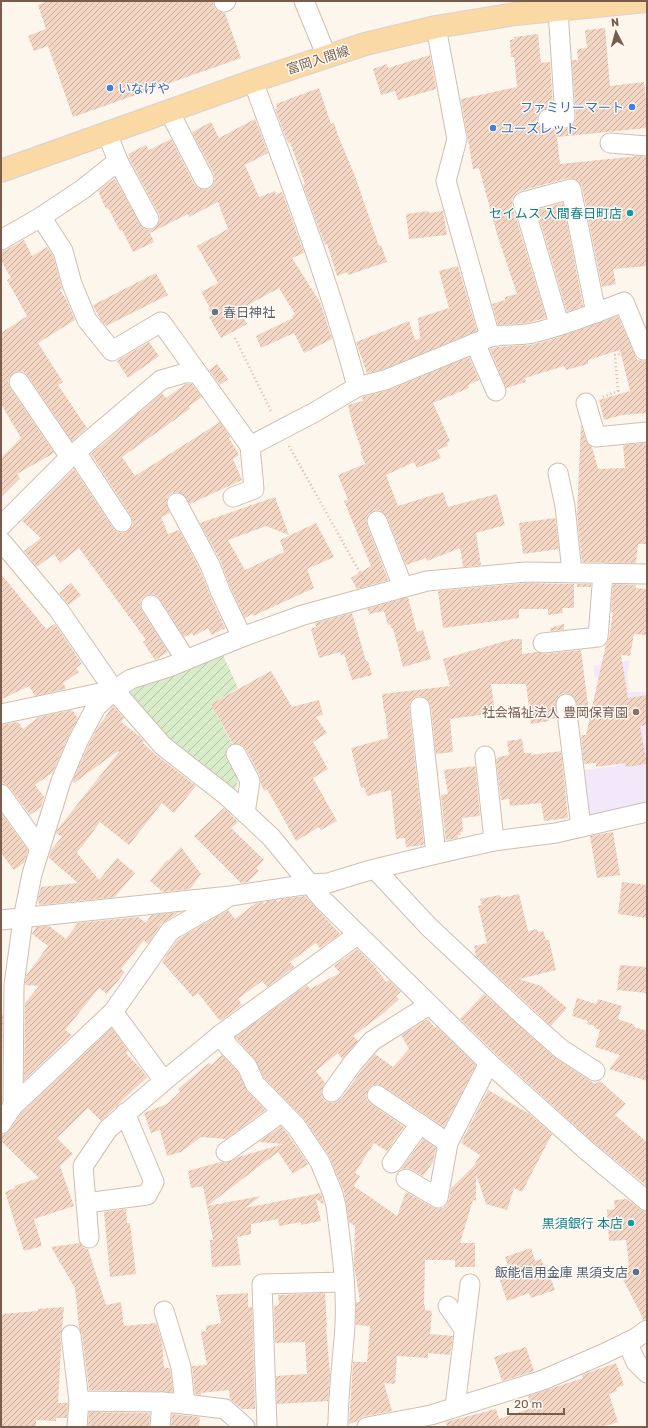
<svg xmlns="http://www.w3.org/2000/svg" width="648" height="1428" viewBox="0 0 648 1428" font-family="Rubik,'Noto Sans JP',sans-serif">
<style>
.education{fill:#f3e8fa}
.garden{fill:url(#garden-furrows)}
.building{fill:url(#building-hatch)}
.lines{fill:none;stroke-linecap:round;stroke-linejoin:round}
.minor-casing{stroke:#d1beb0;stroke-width:21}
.major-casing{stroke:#dad1cd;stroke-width:24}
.path{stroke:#d9b8a5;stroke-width:2.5;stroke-dasharray:1 3;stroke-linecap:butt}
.minor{stroke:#fff;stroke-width:19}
.major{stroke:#fbd9a5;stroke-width:22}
.shop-dot{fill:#3f7fe0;stroke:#fffaf3;stroke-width:1.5}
.culture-dot{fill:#0f9aa8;stroke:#fffaf3;stroke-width:1.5}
.worship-dot{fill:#6b7280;stroke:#fffaf3;stroke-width:1.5}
.education-dot{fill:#8d6e63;stroke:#fffaf3;stroke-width:1.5}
.service-dot{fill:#5c6f8a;stroke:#fffaf3;stroke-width:1.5}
.labels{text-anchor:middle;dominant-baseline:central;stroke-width:3;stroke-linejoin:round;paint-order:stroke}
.street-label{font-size:13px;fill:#7a5c4d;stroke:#fffaf3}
.shop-label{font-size:13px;fill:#366cbe;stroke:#fffaf3;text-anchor:start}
.culture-label{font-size:13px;fill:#0d838f;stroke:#fffaf3;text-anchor:end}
.worship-label{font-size:13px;fill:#5b616d;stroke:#fffaf3;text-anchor:start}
.education-label{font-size:13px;fill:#785e54;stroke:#fffaf3;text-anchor:end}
.service-label{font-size:13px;fill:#4e5e75;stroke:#fffaf3;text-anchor:end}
</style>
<defs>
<pattern id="garden-furrows" width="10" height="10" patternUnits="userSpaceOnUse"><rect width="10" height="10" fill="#d8ecc9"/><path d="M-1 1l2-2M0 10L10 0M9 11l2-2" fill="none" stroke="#b4c2a5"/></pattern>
<pattern id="building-hatch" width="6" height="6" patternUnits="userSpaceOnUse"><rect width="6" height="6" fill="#f3d5c3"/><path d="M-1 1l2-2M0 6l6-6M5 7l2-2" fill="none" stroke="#cab0a1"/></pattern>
</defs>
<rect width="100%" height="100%" fill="#fdf6ec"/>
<polygon class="education" points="630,660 627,674 630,692 647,692 647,807 589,816 583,770 618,766 603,677 595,678 593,666"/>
<polygon class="garden" points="222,653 238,688 211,704 235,749 239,773 235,794 170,744 126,694 126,688"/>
<g class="building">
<polygon points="48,1 213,1 214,7 218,11 225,13 241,58 73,117 48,46 34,51 28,36 46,29 38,5"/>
<polygon points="605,28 610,86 644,82 647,108 647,128 557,137 560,164 639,156 647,157 647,266 613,269 616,284 602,287 582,187 579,182 574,179 568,178 520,191 515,194 512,199 512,205 546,318 526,323 498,325 492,304 505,300 505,297 517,294 497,234 479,168 473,169 461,99 517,87 514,57 511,57 510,40 515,39 514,37 538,34 541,63 550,62 553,108 542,110 538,114 537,119 539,125 543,129 548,130 566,129 571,127 575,123 576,117 572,60 578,60 577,49 587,48 585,30"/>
<polygon points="430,55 436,89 398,100 395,91 381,95 373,69 387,64 388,68"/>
<polygon points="319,88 331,124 334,123 339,138 355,176 379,246 381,245 387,262 348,275 347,272 337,276 327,244 325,245 303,185 305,184 290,142 288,143 275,109 277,109 276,104"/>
<polygon points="255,119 268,153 245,165 259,197 275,191 276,195 282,192 304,253 292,258 320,302 332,339 304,353 294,333 261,348 256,336 293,318 292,316 295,314 279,288 239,310 247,324 221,338 209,317 212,315 208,309 210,308 201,292 218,283 197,246 228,229 218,202 189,217 188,214 150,233 154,242 133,252 122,230 120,231 108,208 106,209 98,191 108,183 115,179 140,224 143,228 148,230 154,229 158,224 160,219 159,214 129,158 130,158 128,154 146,145 149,150 171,139 194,184 198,188 203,190 209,189 213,185 215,180 214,174 192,132 211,122 219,138"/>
<polygon points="563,203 583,306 567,312 537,210"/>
<polygon points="429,211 429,213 443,211 447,235 409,239 406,214"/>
<polygon points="24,240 32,256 47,247 53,256 62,289 60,290 66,299 75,320 38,343 63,382 58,385 87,428 72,441 28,376 24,372 19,371 13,373 9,378 8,382 10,388 54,453 17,474 20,478 1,497 1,458 21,438 1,404 1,333 27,316 7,280 11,278 1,260 1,251 6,250"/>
<polygon points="458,266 477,331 382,370 367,373 356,342 409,321 415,340 420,339 418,318 449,308 439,271"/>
<polygon points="156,273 168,295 106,326 100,319 93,305"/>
<polygon points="618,316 637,360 647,361 647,413 622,415 604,420 599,400 630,391 620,350 588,360 588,364 566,370 564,366 525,378 526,382 506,388 490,349 497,347 530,345 547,341"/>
<polygon points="149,342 159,356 128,378 117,361"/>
<polygon points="469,357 479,380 468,385 469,388 433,403 450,441 447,443 448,446 437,450 441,458 417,468 414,462 386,475 398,506 443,492 448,507 497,494 505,525 476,533 481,565 463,567 460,548 427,561 426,558 406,565 387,517 384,513 379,510 373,511 368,514 366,520 367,525 388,580 357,589 351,578 371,566 344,501 348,500 338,475 365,464 360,451 362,451 353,426 348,405 363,401 362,397 389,390"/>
<polygon points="217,364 228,379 220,385 209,370"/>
<polygon points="186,384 192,384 202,397 189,406 190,409 122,457 135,476 220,422 230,437 229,438 239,455 233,459 242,480 190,504 182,494 177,492 172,493 168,497 166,502 170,513 161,517 168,534 179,530 200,570 211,598 225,628 212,635 208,628 194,636 192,633 184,637 160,599 156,595 151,594 145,596 141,600 140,605 142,611 168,652 155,660 143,642 146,640 79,548 60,563 54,554 37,567 24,551 41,538 22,521 74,469 113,528 117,532 122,533 128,531 132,527 133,522 131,516 91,454 162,393 166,398"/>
<polygon points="581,425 586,440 592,447 598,469 625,468 623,445 647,443 647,544 638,544 636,563 582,562 577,515"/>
<polygon points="275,497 289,535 266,526 228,540 245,570 284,552 280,540 316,523 334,557 307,569 314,588 253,616 252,614 245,618 231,589 220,560 200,523"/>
<polygon points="555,518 559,549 523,554 519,523"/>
<polygon points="1,574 46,629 55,624 82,664 76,668 79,672 63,683 66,688 65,689 35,696 29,686 2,699 4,702 1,703"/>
<polygon points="71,583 81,595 69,605 59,593"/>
<polygon points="526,583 574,584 574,608 562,608 563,613 548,615 548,609 519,609 519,618 443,628 438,591"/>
<rect x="577" y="584" width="14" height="3"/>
<polygon points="613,584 636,585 636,588 647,589 647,635 634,634 630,656 621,655 628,698 647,695 647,725 640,726 647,764 626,767 625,763 596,767 596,763 584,764 581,735 586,735 606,644 609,638 613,612 611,612"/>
<polygon points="408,597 417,632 423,630 431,659 403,667 393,628 391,628 390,624 388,625 384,611 370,614 367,609"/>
<polygon points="352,613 366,661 368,661 372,675 352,680 344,654 341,655 340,652 319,658 311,629 316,627 315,623"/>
<polygon points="564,624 564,630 550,631 550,628"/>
<polygon points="513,639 522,639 522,654 537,652 544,654 581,650 589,713 578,714 575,698 570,694 564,693 559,695 556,700 557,718 549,719 549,721 531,724 526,684 491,684 495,713 450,719 453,752 436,754 431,706 429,701 424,697 419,696 414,698 410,702 409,708 424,845 406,847 405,838 396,839 391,790 367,796 364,787 361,788 351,748 388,738 385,712 384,712 382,694 450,686 443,659"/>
<polygon points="271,671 292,707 319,700 323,715 316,717 327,733 313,742 328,769 313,778 337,821 321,830 319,827 296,841 267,789 264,791 261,784 260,776 246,749 242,745 233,744 211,704"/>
<polygon points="113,706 124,718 121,722 139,736 144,741 143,743 156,755 196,786 174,813 162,803 129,845 100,822 77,853 99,880 117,858 135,873 115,897 39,905 38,899 41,887 78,883 49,858 51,850 62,837 56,833 57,830 119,752 118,751 74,783 72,782 88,746 98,727"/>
<polygon points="72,710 78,718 68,737 53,772 35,785 44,797 41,807 30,815 10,788 1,781 1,725 18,722 23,729 39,717"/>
<polygon points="522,739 524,753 531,753 531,755 561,751 568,818 544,821 541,803 510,806 509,799 501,800 496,759 498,758 498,757 509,755 507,741"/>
<polygon points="475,766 480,816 462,818 463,832 460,832 461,835 458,835 458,838 446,840 441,795 448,794 444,770"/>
<polygon points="224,808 238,822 231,828 264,860 256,868 259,871 248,882 241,883 194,836"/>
<polygon points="1,813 28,850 24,863 14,870 1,853"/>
<polygon points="613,832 620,875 597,878 590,836"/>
<polygon points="181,847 201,874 190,889 163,892 150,881 167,860 168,861"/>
<polygon points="622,882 647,885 647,918 618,914"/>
<polygon points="519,894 528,931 537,929 538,932 543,931 546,940 549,940 556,970 519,979 541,986 567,1008 551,1026 476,956 474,946 487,943 478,906 482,905 480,899 500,895 501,898"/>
<polygon points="305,896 340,934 320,948 316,943 290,962 294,967 267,987 262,981 238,999 242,1005 220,1021 198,993 193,997 162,962 178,939 228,910 235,919 256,903 263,902 264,904 268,901 276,900 278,902 282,899"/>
<polygon points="180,912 161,924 148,944 144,940 121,969 125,972 107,994 99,988 65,1030 72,1035 24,1080 25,1003 39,986 25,985 26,976 48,946 32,934 36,927 49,926 66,939 78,923 138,917 146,923 151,915"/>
<polygon points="357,949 374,966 386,982 389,980 401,992 396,996 399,999 385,1012 353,1036 358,1041 342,1059 338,1053 316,1071 325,1083 321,1091 322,1097 325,1101 331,1103 337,1102 341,1099 361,1071 375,1054 393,1067 409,1049 401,1035 428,1019 435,1028 437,1027 476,1065 444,1127 383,1086 377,1084 373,1085 368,1089 366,1095 367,1100 371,1104 404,1127 387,1151 374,1143 355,1173 360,1176 354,1186 397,1216 406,1192 432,1207 438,1209 443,1208 447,1204 449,1200 451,1188 473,1167 480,1155 461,1143 488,1090 528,1113 552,1134 522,1192 514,1188 507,1210 486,1204 476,1174 476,1201 473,1200 460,1243 475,1243 475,1267 455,1267 455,1260 425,1260 424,1305 425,1305 425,1310 432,1311 430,1334 453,1336 450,1355 428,1353 428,1358 397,1356 395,1384 384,1383 392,1411 365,1416 360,1418 358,1421 349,1424 353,1362 367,1362 370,1326 356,1325 356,1302 360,1302 354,1265 355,1226 349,1222 344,1191 329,1156 305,1120 264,1078 255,1059 235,1037 307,985 310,989 340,973 334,966"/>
<polygon points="620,965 647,967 647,993 617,990"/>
<polygon points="484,994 554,1057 595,1084 600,1081 626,1104 615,1115 647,1142 647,1186 593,1142 497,1055 460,1019"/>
<polygon points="577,998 596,1004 598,999 622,1006 618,1019 635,1025 634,1027 647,1031 647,1081 609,1069 620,1055 595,1047 600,1030 594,1028 595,1026 587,1024 588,1021 572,1016"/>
<polygon points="1,1013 3,1015 2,1067 1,1068"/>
<polygon points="112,1028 128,1051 126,1053 140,1068 147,1077 101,1121 88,1108 57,1138 73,1154 60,1166 74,1206 34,1219 42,1246 24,1251 5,1192 15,1188 14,1186 39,1178 1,1141 1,1135 6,1134 10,1130 21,1113"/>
<polygon points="222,1055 238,1072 247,1091 265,1110 226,1139 201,1137 181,1152 167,1156 160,1130 151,1133 144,1113 167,1104 180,1092 178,1089 209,1063 211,1065"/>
<polygon points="281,1126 287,1133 308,1164 293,1174 278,1152 207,1206 203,1186 191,1188 188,1171 221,1162 227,1163 238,1157 284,1144 259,1142"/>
<polygon points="423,1139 436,1148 433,1162 423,1176 411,1169 407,1168 401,1169"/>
<polygon points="321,1193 324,1205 316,1199 321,1221 301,1225 301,1222 279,1226 278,1219 251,1224 251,1234 237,1237 241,1265 212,1267 210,1240 213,1240 207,1206 261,1196 245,1208"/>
<polygon points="627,1199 640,1209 647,1212 647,1319 644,1320 618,1270 629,1265 626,1240 609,1241 607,1210 615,1209 614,1200"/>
<polygon points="126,1209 127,1223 130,1223 136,1274 110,1277 104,1212"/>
<polygon points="80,1243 84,1248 88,1249 106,1305 121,1302 124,1326 156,1323 162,1342 164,1368 170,1368 170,1369 173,1392 89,1390 82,1334 79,1328 75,1288 51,1247"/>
<polygon points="531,1248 535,1261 541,1259 544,1266 546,1265 555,1290 531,1298 529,1293 507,1301 496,1269 508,1265 505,1257"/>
<polygon points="248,1293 248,1307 252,1307 255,1409 242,1409 230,1399 229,1390 201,1393 201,1395 195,1394 192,1366 207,1365 201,1332 206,1331 206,1326 221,1323 216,1295"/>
<polygon points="325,1293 327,1327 326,1327 330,1374 328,1401 277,1404 276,1376 307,1374 305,1342 275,1343 274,1306 279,1305 278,1295"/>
<polygon points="64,1307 62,1329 60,1336 61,1346 58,1403 68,1403 67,1418 56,1418 56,1421 36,1420 36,1427 1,1426 1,1314 38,1311 38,1309"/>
<polygon points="526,1347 534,1371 502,1381 494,1357"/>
<polygon points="616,1363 624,1385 616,1388 617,1391 609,1394 618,1422 602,1427 447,1427 446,1422 496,1409 499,1419 532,1408 528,1396 583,1378 582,1375"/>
<polygon points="89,1412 150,1413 149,1427 88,1427"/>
<polygon points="172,1414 200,1417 199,1427 171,1427"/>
</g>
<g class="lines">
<g class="minor-casing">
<g id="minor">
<polyline points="304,1 327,57"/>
<polyline points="224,2 226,1"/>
<polyline points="436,27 457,139 446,181 490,337"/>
<path d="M253 81C290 182 330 283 357 387"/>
<polyline points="169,111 204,179"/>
<polyline points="548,119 565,118 558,10"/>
<polyline points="610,143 647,146"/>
<polyline points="118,161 149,219"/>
<path d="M41 217 63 251 72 284 87 320 112 351 161 322 250 446 315 412 357 387 385 380 490 337C504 334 519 336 533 333 563 326 596 313 624 302L644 350 647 349"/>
<polyline points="1,240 41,217 83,189 118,161 107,133"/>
<polyline points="559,324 523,202 571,189 596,313"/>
<polyline points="475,343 496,391"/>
<polyline points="19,382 70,457"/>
<polyline points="586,403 596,437 647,432"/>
<polyline points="76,452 122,522"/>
<polyline points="558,473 565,506 572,572"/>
<polyline points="233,497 254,489 250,446"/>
<polyline points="177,503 210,565 221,593 242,637"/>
<polyline points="377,521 403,587"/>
<polyline points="1,526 70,457 161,380 185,373 197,373"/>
<polyline points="1,541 58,609 114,690 163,746 227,796 271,837 323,900 489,1063 586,1150 647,1201"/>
<polyline points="151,605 186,660"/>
<polyline points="543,643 598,637 603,573"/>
<polyline points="566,704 581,827"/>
<polyline points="420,707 436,854"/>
<polyline points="1,714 114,690 131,679 169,667 242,637 303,615 427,581 526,572 647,574"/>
<polyline points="236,754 250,781 245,813"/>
<polyline points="485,756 494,841"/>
<polyline points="1,794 39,847"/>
<polyline points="375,869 428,926 526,1018 561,1049 595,1071"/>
<polyline points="1,920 230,896 310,884 328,883 367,871 436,854 494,841 556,833 647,812"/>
<polyline points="113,1012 164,1081 220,1035 357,935"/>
<path d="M220 1035 229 1047 247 1066 255 1084 296 1126 320 1162 333 1194 336 1206C341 1245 347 1285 345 1325 343 1358 338 1392 338 1426L337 1427"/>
<polyline points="332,1092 352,1064 372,1041 429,1005"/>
<polyline points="377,1095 448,1143"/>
<polyline points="13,1106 14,985 23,919 32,874 61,781 78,741 96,707 114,690"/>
<polyline points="1,1124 13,1106 113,1012 170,931 224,900"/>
<polyline points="226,1152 282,1112"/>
<polyline points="392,1163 420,1124"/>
<polyline points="406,1179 438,1198 448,1143 489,1063"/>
<polyline points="86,1203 147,1195 154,1182 125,1113"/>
<polyline points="89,1238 83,1166 108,1129 164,1081"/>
<polyline points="448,1306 464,1329"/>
<polyline points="164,1311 181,1367 185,1404"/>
<polyline points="71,1335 79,1401"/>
<polyline points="627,1342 636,1362 647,1373"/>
<polyline points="455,1407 470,1284"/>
<polyline points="77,1427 79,1401 162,1402 185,1404 225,1409 245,1427"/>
<polyline points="160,1427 162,1402"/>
<polyline points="267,1427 262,1284 344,1282"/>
<polyline points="367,1427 431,1415 543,1380 603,1354 636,1338 647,1330"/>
</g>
</g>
<g class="major-casing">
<polyline id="major" points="1,171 253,81 365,44 436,27 515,14 647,1"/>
</g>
<g class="path">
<polyline points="235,338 272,413"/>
<polyline points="603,397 618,391 615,355 625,353"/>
<polyline points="289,446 364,580"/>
</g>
<use href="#minor" class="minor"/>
<use href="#major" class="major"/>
</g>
<g class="shop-dot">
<circle cx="110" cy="88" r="4"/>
<circle cx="632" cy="107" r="4"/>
<circle cx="493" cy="128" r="4"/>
</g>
<g class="culture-dot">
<circle cx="630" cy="213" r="4"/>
<circle cx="631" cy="1223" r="4"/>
</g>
<circle class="worship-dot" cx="215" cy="312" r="4"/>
<circle class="education-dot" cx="636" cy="712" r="4"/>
<circle class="service-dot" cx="636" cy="1272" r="4"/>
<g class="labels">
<g class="street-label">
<text transform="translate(318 60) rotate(-18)">富岡入間線</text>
</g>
<g class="shop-label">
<text x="118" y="88">いなげや</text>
<text x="624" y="107" text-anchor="end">ファミリーマート</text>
<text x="501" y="128">ユーズレット</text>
</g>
<g class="culture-label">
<text x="622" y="213">セイムス 入間春日町店</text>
<text x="623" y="1223">黒須銀行 本店</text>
</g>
<g class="worship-label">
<text x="223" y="312">春日神社</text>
</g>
<g class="education-label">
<text x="628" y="712">社会福祉法人 豊岡保育園</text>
</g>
<g class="service-label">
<text x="628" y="1272">飯能信用金庫 黒須支店</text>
</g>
</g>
<rect width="648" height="1428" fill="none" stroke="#7a5c4d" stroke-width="4"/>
<g transform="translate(616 32) rotate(354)" stroke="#fffaf3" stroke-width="3" paint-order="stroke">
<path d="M0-3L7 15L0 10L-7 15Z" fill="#7a5c4d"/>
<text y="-6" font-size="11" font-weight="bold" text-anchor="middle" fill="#7a5c4d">N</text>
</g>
<path d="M508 1408v6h56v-6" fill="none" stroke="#7a5c4d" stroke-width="2"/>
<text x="514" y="1408" font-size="12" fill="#7a5c4d" stroke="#fffaf3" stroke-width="3" paint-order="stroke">20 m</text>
</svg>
